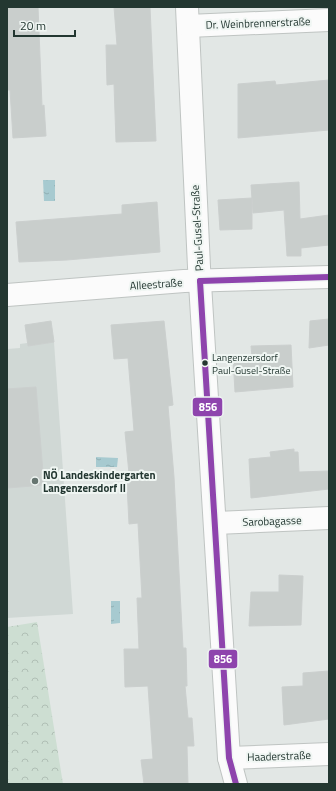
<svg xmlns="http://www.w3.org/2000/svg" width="336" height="791" viewBox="0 0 336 791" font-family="'Titillium Web',sans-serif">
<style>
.built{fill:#d0d8d5}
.park{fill:url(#park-crowns)}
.water{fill:url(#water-ripples)}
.building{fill:#c9cecc;stroke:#cbcfce}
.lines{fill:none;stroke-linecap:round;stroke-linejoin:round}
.minor-casing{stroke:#bfc4c2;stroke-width:24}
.minor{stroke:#fbfbfb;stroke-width:22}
.bus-1-casing{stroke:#f0f6f3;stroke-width:9}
.bus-1{stroke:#8e44ad;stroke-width:6}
.bus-dot{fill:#233731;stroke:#f0f6f3;stroke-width:1.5}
.poi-dot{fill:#667570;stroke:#f0f6f3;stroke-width:1.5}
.labels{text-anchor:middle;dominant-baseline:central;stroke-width:4;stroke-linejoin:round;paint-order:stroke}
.bus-label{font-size:10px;fill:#233731;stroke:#f0f6f3;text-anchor:start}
.street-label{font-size:11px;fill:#233731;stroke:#f0f6f3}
.poi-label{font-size:11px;font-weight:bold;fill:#233731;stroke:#f0f6f3;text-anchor:start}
.line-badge{stroke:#f0f6f3;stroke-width:1.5}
.badge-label{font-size:11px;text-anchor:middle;font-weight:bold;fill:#fff}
</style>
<defs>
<pattern id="park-crowns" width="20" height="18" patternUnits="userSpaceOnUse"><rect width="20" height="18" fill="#cdded2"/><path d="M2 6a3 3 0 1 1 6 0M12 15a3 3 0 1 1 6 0" fill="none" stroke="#b0bfb5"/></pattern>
<pattern id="water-ripples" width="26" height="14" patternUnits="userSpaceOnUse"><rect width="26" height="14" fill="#a7cad0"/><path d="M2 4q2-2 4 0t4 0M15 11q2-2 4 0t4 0" fill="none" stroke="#8faeb3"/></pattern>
</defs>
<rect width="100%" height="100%" fill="#e2e7e5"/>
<polygon class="built" points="54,342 73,614 7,618 7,349 20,348 20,344 27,343 28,346"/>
<polygon class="park" points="37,622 63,784 7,784 7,627"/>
<g class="water">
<polygon points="43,180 55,180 55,201 44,201"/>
<polygon points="96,457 118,458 117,467 96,467"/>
<polygon points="111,601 120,601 120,623 111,624"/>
</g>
<g class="building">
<polygon points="7,7 38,7 42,106 44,105 46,136 13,138 10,90 7,90"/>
<polygon points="114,7 150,7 156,141 116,142 114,84 107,85 106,45 117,45"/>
<polygon points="329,80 329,130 238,138 238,84 275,81 276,85"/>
<polygon points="299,182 300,219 329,215 329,245 301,248 301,256 287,256 284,210 253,213 251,185"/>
<polygon points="252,198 252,229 220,230 218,200"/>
<polygon points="157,202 160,252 67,260 19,262 16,222 122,214 122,205"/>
<polygon points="329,319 329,345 309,348 310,321"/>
<polygon points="51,321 54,342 28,346 25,325"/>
<polygon points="164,321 173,405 168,406 174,477 183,648 186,648 187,686 185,686 188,718 192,718 194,746 187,746 188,784 144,784 141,760 153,759 148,686 125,687 124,649 139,649 137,598 142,598 138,523 129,524 127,484 130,484 125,432 134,431 128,358 114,359 111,325"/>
<polygon points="291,345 293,387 235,392 233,357 252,357 251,346"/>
<polygon points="36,387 44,485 7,488 7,389"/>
<polygon points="294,449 294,452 298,452 299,472 329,471 329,489 251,498 249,459 271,457 270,452"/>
<polygon points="279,575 303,576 301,625 249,626 251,592 279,592"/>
<polygon points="329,671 329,719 284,725 282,687 303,686 303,673"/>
</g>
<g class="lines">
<g class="minor-casing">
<g id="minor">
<polyline points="187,7 199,267 229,758 236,784"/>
<polyline points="188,26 329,20"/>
<polyline points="7,295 184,281 329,277"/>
<polyline points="216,523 329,518"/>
<polyline points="229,758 329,754"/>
</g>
</g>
<use href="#minor" class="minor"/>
<g class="bus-1-casing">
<g id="bus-1">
<polyline points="200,281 229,758 236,784"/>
<polyline points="200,281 329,277"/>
</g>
</g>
<use href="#bus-1" class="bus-1"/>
</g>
<circle class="bus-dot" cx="205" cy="363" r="3.5"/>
<circle class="poi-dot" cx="35" cy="481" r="4"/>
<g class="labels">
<g class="bus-label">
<text x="212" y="357">Langenzersdorf<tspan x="212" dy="13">Paul-Gusel-Straße</tspan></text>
</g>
<g class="street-label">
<text transform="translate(258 23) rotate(-2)">Dr. Weinbrennerstraße</text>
<text transform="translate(197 228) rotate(-93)">Paul-Gusel-Straße</text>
<text transform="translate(156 284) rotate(-4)">Alleestraße</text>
<text transform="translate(272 521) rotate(-2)">Sarobagasse</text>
<text transform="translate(279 756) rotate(-2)">Haaderstraße</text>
</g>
<g class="poi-label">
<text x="43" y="475">NÖ Landeskindergarten<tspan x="43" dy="13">Langenzersdorf II</tspan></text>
</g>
</g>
<g class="line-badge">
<rect x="192" y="397" width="31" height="20" rx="4" fill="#8e44ad"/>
<rect x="208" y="649" width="30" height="20" rx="4" fill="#8e44ad"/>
</g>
<g class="badge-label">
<text x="208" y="411">856</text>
<text x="223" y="663">856</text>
</g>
<rect width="336" height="791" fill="none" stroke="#233731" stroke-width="16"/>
<path d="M14 30v6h61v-6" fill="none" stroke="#233731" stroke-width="2"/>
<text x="20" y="30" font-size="12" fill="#233731" stroke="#f0f6f3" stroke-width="3" paint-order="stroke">20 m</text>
</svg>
